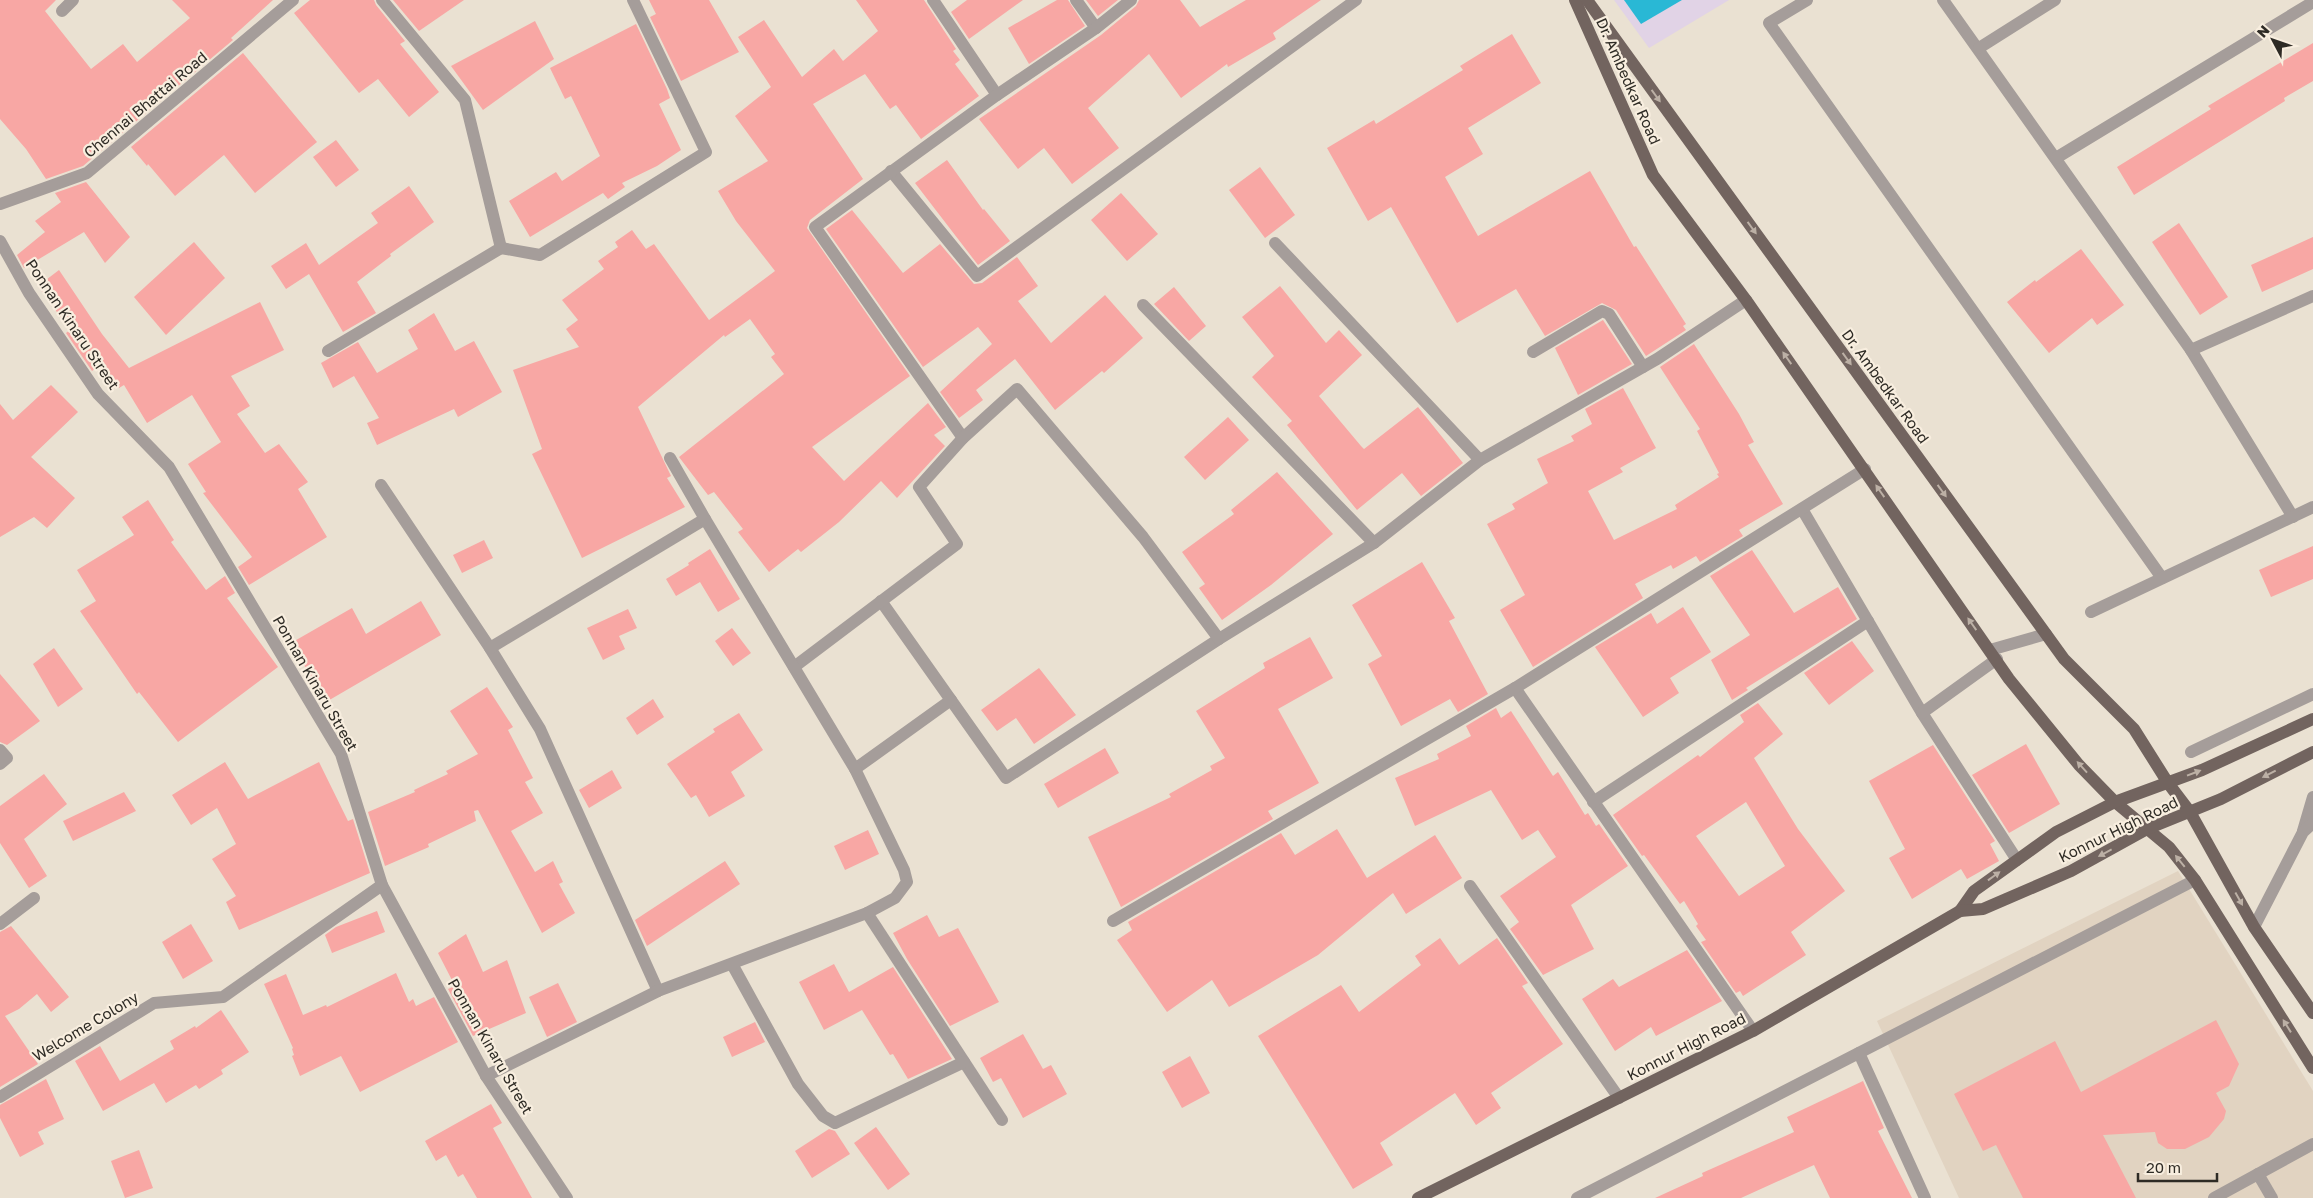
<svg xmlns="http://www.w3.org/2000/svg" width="2313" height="1198" viewBox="0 0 2313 1198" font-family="'Golos Text',sans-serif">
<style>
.industrial{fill:#e1d3e6}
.medical{fill:#e1d3c1}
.water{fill:#29b8d5}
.building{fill:#f8a7a4;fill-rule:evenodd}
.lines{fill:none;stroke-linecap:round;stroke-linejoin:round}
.minor{stroke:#a59d9a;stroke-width:12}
.major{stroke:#72645f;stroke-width:12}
.oneway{fill:#bcb0a5}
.labels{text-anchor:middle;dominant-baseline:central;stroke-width:4.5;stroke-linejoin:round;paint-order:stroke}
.street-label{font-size:15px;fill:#2e2b25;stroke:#f8eedf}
</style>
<rect width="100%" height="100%" fill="#eae1d2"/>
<polygon class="industrial" points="1614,0 1729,0 1649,48"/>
<polygon class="medical" points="2178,871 2313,1091 2313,1198 1959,1198 1877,1021"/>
<polygon class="water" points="1624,0 1682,0 1641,24"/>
<g class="building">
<polygon points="0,0 56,0 45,11 91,69 123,44 137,62 190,18 172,0 273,0 231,38 233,40 83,166 46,179 26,149 0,119"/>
<polygon points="310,0 374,0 376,5 405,41 400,44 439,92 409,117 378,79 359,93 294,13"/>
<polygon points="393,0 464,0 419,31"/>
<polygon points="649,0 709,0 739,52 681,81 650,17 656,14"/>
<polygon points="856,0 924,0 956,49 953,51 960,60 955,64 979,96 921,139 896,105 890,109 865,74 813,104 863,179 810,220 807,228 910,376 812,447 844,481 928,403 946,427 934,435 945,446 897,498 881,481 839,522 801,552 798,549 769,572 738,532 743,529 714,492 708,495 679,457 784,374 771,357 775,354 750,319 725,337 724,335 638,407 671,476 667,478 685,507 582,558 532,454 542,449 513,370 579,347 566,329 578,320 562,300 604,269 598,261 618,247 615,242 632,230 646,249 654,244 709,320 775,271 736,221 718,191 768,161 735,116 771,87 738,37 764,20 802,77 834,49 843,61 878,31"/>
<polygon points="967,0 1023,0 969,39 951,12"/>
<polygon points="1057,0 1068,0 1085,26 1029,64 1008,28"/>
<polygon points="1086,0 1118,0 1098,16"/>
<polygon points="1139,0 1180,0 1200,27 1246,0 1321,0 1273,33 1276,39 1228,67 1227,64 1181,98 1149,54 1088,108 1119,148 1072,184 1044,148 1018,169 979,119 1101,35 1136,6"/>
<polygon points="535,21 554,59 483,110 451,66"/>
<polygon points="636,24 667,89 670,98 659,104 681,150 657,166 622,183 625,187 608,199 603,193 530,237 509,201 556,172 562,181 600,156 571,96 565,99 550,68"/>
<polygon points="1512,34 1541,83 1468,128 1483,154 1445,177 1478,236 1590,171 1634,247 1636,246 1686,324 1683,326 1686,330 1646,356 1616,310 1602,303 1545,336 1516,289 1457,323 1391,207 1368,221 1327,148 1374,120 1376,124 1463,70 1460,66"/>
<polygon points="2313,43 2313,81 2284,98 2285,101 2134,195 2117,167 2211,109 2208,106"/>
<polygon points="243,53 317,142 255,193 224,155 175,196 148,164 147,166 131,147"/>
<polygon points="336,140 359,170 336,187 313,157"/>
<polygon points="947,160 983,210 984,209 1010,241 978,265 915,183"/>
<polygon points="1260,167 1295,215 1265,238 1229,190"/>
<polygon points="86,182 130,237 105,263 84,232 24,268 17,255 45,232 35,221 61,202 55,193"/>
<polygon points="409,186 434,222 390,254 391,256 357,282 376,313 343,332 309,274 286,289 271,266 306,243 319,265 378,223 371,213"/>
<polygon points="1121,193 1158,234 1127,261 1091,220"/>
<polygon points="852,210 903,273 940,244 974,284 982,283 1017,257 1038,286 1018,301 1051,343 1105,295 1143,338 1104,373 1102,371 1055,410 1015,359 976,390 983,400 959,418 940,392 992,344 978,327 923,367 826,229"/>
<polygon points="2179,223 2228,297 2200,315 2152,242"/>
<polygon points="2313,237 2313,269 2262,292 2251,265"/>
<polygon points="194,242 225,278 166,335 134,297"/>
<polygon points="2081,249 2124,305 2097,325 2092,318 2049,353 2007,302 2035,280 2036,282"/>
<polygon points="59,270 102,334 129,368 260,302 284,350 231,376 250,406 237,414 265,453 279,444 308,482 298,489 327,537 249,585 238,567 252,557 203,493 206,492 188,464 221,442 192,395 147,423 124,385 119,388 101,364 92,371 66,333 70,330 38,286"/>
<polygon points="1280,286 1326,343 1339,330 1362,355 1319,396 1361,446 1364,449 1418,407 1463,463 1421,496 1402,473 1357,510 1287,425 1292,421 1252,377 1274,356 1242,317"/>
<polygon points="1174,287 1206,326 1189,341 1154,304"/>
<polygon points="434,313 455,351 474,341 502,392 458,417 454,409 377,445 367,423 379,418 354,376 333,388 321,363 358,342 377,373 418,349 408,330"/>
<polygon points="1603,320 1632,364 1578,395 1555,348"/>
<polygon points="1694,344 1739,414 1754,442 1748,445 1783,504 1739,530 1743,536 1700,562 1696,556 1673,569 1671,565 1635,584 1643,598 1533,667 1500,610 1525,595 1487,524 1515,509 1512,504 1548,483 1537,459 1574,441 1571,436 1592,424 1585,409 1623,388 1656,448 1620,468 1623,472 1588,491 1614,540 1677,509 1675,505 1719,477 1717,474 1719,473 1697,431 1700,429 1660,367"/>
<polygon points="51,385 78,412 31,457 75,498 47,528 34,517 0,537 0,404 13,420"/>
<polygon points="1228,417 1249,440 1205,480 1184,457"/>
<polygon points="1277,472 1333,534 1271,585 1222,620 1199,588 1205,584 1182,552 1234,514 1231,510"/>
<polygon points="148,500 174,540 171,542 206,590 225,576 235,593 227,598 278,667 178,742 139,692 137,694 80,611 96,601 77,570 134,535 122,517"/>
<polygon points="484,540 493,558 462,573 453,555"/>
<polygon points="2313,546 2313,579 2271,597 2259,570"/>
<polygon points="710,549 740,599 718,612 700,582 676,596 666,579 689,565 688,563"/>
<polygon points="1752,550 1794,613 1838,587 1857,619 1746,688 1748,690 1732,700 1711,660 1750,635 1710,576"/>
<polygon points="1422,562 1455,618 1449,621 1488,694 1458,712 1450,699 1401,726 1368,664 1382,656 1352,605"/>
<polygon points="421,601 441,635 326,702 291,643 352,608 366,634"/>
<polygon points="1683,607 1711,652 1670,678 1679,693 1643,717 1595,647 1651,613 1657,624"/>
<polygon points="628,609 637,628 619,636 625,649 603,660 587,628"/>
<polygon points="732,628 751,653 733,666 715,641"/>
<polygon points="1310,637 1333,678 1278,709 1319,783 1268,811 1273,819 1121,907 1088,837 1171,797 1169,794 1212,770 1210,766 1225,758 1196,711 1265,668 1263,663"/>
<polygon points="1852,641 1874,671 1829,705 1804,673"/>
<polygon points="54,648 83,689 58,707 33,664"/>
<polygon points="1039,668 1076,715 1034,744 1016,718 997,731 981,710"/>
<polygon points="0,674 40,721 7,745 0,742"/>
<polygon points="487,687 513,727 508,730 533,778 525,782 543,813 511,831 535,872 553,861 563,882 559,884 575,913 542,933 478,810 474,811 476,821 428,844 429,847 385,866 368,812 415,792 414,790 448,774 446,771 478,754 450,711"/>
<polygon points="653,699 664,717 637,735 626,718"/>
<path d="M1758 703 1783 734 1754 758 1798 829 1845 891 1791 932 1806 955 1743 996 1740 991 1736 993 1701 942 1706 940 1696 926 1698 924 1684 901 1680 904 1644 855 1642 856 1613 815 1698 755 1700 757 1744 722 1740 715ZM1746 802 1785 866 1739 896 1696 836Z"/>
<polygon points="1496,708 1501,718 1511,711 1553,776 1558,772 1585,815 1588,813 1596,826 1599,824 1628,866 1571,905 1594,949 1543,975 1510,929 1519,922 1500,896 1556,857 1538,830 1522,840 1491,790 1415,826 1395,778 1439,759 1437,754 1471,736 1466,726"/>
<polygon points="739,713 763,750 731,772 745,796 709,817 696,795 691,798 667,764 715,732 713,729"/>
<polygon points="2026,744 2060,804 2009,833 1972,775"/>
<polygon points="1933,745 1995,841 1990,844 1999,861 1967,879 1961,869 1912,899 1889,858 1905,849 1869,781"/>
<polygon points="1105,748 1119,773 1058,808 1044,784"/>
<polygon points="225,762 248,799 319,762 348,821 353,819 370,873 239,930 226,902 236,896 212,859 236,844 217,808 191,825 172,795"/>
<polygon points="612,770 622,788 589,808 579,790"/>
<polygon points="44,774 67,804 24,839 47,876 29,888 0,843 0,806"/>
<polygon points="124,792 136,811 73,841 63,821"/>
<polygon points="1337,829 1367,878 1435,835 1462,878 1406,914 1393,893 1318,955 1229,1007 1212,980 1167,1012 1117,940 1132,930 1128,922 1281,833 1295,855"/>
<polygon points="868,830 879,854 845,870 834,846"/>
<polygon points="725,861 740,884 647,946 635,920"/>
<polygon points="377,911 385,932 332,953 325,935 336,927"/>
<polygon points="927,915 939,937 958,928 999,1002 950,1026 907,959 893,933"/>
<polygon points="191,924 213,961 183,979 162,942"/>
<polygon points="11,926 69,997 51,1012 37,994 19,1009 5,1016 38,1064 0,1087 0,932"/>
<polygon points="466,934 483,972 507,960 526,1013 473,1036 448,989 455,986 438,953"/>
<polygon points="1440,938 1459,965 1497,938 1528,983 1522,986 1563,1044 1491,1093 1501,1108 1476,1125 1455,1093 1380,1143 1393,1165 1353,1189 1258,1036 1341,985 1359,1012 1421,965 1415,956"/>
<polygon points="1687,950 1722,1001 1656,1036 1651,1027 1615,1051 1582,999 1613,979 1619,987"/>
<polygon points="834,964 849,992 893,967 952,1059 908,1079 893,1054 890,1055 862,1010 824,1030 799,982"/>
<polygon points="396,973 409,1002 413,999 416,1006 434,997 458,1042 360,1092 341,1056 300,1076 292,1056 294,1055 292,1049 293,1048 264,984 286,974 303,1015 326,1005 327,1007"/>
<polygon points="558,983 577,1022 547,1037 529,997"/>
<polygon points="221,1010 249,1052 221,1070 223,1074 199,1089 196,1085 166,1103 154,1083 103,1111 75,1061 100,1046 120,1081 174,1049 170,1041 195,1026 196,1028"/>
<polygon points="2216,1020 2239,1064 2229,1086 2216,1093 2226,1111 2224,1119 2209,1137 2185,1149 2167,1149 2158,1143 2155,1132 2103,1135 2136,1198 2023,1198 1996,1145 1983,1151 1954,1094 2055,1041 2081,1092"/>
<polygon points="755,1022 765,1042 732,1057 723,1037"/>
<polygon points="1023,1034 1043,1069 1051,1065 1067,1094 1023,1118 1001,1078 993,1082 980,1058"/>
<polygon points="1190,1056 1210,1093 1182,1108 1162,1072"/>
<polygon points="46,1079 64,1119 38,1132 44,1144 20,1157 0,1118 0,1105"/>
<polygon points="1863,1081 1884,1128 1878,1131 1912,1198 1830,1198 1814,1165 1741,1198 1655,1198 1703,1176 1702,1173 1794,1132 1787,1117"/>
<polygon points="491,1104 502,1123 493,1128 532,1198 477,1198 463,1174 458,1177 446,1155 436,1161 425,1141"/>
<polygon points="876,1127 910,1174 888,1190 854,1143"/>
<polygon points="829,1129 835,1131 850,1154 812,1178 795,1151"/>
<polygon points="139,1150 153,1188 125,1198 111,1161"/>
</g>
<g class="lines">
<g class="minor">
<polyline points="933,0 997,95"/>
<polyline points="1076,0 1096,28"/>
<polyline points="1807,0 1769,23 2162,578"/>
<polyline points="1943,0 2191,350 2293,517"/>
<polyline points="62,11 73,0"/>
<polyline points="1979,48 2055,0"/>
<polyline points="2056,158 2313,2"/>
<polyline points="891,171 977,276 1356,0"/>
<polyline points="0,204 87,173 293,0"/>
<polyline points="0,241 29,293 98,394 169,467 341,754 382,885 486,1076 567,1198"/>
<polyline points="1275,243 1480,460"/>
<polyline points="501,248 540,255 706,152 633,0"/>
<polyline points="1143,305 1374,543"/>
<polyline points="2191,350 2313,296"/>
<polyline points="328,351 501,248 465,100 382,0"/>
<polyline points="1533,352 1602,311 1609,314 1643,367"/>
<polyline points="963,438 815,227 997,95 1096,28 1131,0"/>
<polyline points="381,485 490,648 540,729 658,991"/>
<polyline points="1802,509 1922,713 2017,860"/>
<polyline points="881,601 1006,778 1219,639"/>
<polyline points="2091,612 2313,507"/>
<polyline points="490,648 705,519"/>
<polyline points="1990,650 2046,634"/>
<polyline points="794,667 957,544 919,487 963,438 1017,389 1143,537 1219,639 1374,543 1480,460 1657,359 1746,300"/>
<polyline points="1515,688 1753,1031"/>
<polyline points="1922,713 1997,659"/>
<polyline points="0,750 7,758 0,764"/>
<polyline points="2191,752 2313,694"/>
<polyline points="855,769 951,700"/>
<polyline points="1593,802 1868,621"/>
<polyline points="2303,831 2313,797"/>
<polyline points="1470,886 1619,1098"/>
<polyline points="867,913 1002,1120"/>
<polyline points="1113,921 1515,688 1865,469"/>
<polyline points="0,924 34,898"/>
<polyline points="2254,927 2303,832 2313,823"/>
<polyline points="732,964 798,1084 823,1116 835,1123 964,1062"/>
<polyline points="1859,1053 1925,1198"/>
<polyline points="486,1076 658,991 867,913 895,898 907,882 904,870 855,769 705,519 670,458"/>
<polyline points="0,1097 154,1003 223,997 382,885"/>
<polyline points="2258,1174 2272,1198"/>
<polyline points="1577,1198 2195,880"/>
<polyline points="2214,1198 2313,1144"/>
</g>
<g class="major">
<polyline points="1575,0 1653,175 1746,300 2009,679 2079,765 2115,802 2169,847 2195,880 2313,1068"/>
<polyline points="1587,0 2064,659 2134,729 2168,783 2190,812 2254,927 2313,1013"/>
<polyline points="1960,911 1974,891 2056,832 2115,802 2202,770 2313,719"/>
<polyline points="1418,1198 1753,1031 1960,911 1983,909 2071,871 2147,829 2221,799 2313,752"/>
</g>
</g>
<defs><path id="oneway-solid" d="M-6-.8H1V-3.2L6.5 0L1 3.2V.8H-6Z" transform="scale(1.25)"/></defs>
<g class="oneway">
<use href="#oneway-solid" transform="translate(1656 96) rotate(54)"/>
<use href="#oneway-solid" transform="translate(1752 228) rotate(54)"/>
<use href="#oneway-solid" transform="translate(1787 358) rotate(-125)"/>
<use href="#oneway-solid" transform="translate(1847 359) rotate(54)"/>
<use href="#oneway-solid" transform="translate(1880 491) rotate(-125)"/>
<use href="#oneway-solid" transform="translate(1942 491) rotate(54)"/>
<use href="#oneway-solid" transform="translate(1972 624) rotate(-125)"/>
<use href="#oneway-solid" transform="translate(2082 767) rotate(-132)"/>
<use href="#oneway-solid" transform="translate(2194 773) rotate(-21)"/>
<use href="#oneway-solid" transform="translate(2269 774) rotate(153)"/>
<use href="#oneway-solid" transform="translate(2105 853) rotate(152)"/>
<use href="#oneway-solid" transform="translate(2180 861) rotate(-129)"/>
<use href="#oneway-solid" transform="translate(1994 876) rotate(-36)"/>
<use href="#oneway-solid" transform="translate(2239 899) rotate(61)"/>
<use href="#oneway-solid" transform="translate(2287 1026) rotate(-122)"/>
</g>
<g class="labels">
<g class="street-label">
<text transform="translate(1629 81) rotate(66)">Dr. Ambedkar Road</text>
<text transform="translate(145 104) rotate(-40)">Chennai Bhattai Road</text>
<text transform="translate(73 324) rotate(56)">Ponnan Kinaru Street</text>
<text transform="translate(1886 386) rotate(54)">Dr. Ambedkar Road</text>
<text transform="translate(316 683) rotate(60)">Ponnan Kinaru Street</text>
<text transform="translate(2118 829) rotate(-26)">Konnur High Road</text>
<text transform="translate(85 1026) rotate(-31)">Welcome Colony</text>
<text transform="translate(491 1046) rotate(60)">Ponnan Kinaru Street</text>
<text transform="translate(1686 1046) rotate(-27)">Konnur High Road</text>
</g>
</g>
<g transform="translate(2273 40) rotate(311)" stroke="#f8eedf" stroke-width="4" paint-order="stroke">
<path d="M0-4L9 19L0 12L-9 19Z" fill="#2e2b25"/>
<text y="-8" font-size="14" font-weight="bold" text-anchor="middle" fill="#2e2b25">N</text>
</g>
<path d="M2138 1173v8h79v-8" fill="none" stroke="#2e2b25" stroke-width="2.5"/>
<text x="2146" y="1173" font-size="15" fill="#2e2b25" stroke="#f8eedf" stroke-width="4" paint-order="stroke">20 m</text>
</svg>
